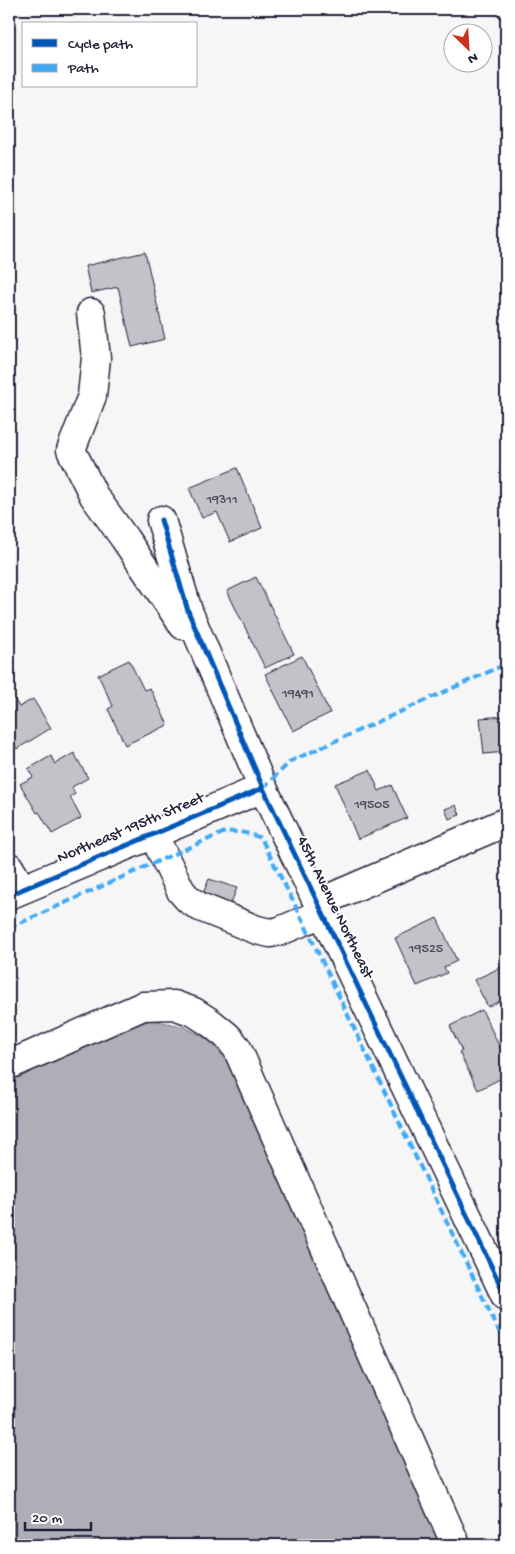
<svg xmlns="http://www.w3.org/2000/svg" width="515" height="1554" viewBox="0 0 515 1554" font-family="'Gochi Hand',sans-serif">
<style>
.water{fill:#aeaeb7;stroke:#767685}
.building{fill:#c2c2c9;stroke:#22223b}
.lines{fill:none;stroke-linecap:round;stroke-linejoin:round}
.minor-casing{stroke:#22223b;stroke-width:31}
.minor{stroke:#fff;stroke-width:28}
.quiet{stroke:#3fa9f5;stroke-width:4;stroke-dasharray:8 4;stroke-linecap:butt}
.cycleway-casing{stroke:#fff;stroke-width:8}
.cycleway{stroke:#0057b8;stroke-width:5}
.labels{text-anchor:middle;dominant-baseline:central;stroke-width:4;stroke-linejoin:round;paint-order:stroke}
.number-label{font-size:14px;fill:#4a4a5e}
.street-label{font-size:16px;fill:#22223b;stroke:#fff}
</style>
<rect width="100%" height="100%" fill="#f6f6f7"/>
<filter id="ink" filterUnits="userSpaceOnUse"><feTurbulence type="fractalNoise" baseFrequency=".02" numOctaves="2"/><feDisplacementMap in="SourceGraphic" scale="10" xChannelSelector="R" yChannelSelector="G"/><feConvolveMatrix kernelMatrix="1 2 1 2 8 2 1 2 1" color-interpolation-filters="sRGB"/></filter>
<g filter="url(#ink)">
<polygon class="water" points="151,1020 183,1026 209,1040 226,1060 443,1545 9,1545 9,1079 125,1027"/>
<g class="building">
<polygon points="145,252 165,339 132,347 118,287 91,293 85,266"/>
<polygon points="237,468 262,528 230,542 217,512 202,518 189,488"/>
<polygon points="256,577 294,654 265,668 227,591"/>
<polygon points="302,656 330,713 293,731 265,674"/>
<polygon points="129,660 144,690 150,688 168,725 125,745 108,709 113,706 98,675"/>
<polygon points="9,690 19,707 33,699 51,728 17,749 9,735"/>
<polygon points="506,716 506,752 484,754 480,718"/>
<polygon points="74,753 88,778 72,787 75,794 70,797 81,818 52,834 39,812 37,813 20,784 33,777 28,769 51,756 55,764"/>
<polygon points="370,770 379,791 392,785 407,818 358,839 335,784"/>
<polygon points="456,805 460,815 449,819 445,809"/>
<polygon points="209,879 237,888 227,913 199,903"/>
<polygon points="437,918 457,961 444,967 447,973 417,986 395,938"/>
<polygon points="506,965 506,998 488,1007 474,980"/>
<polygon points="482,1010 506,1060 506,1076 478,1090 459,1052 462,1051 450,1026"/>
</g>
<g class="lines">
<g class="minor-casing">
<g id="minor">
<polyline points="91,313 96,358 92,396 71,450 94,496 125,539 183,625"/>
<polyline points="161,520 188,611 263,788 506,1297"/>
<polyline points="153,834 181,891 189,900 200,907 257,930 270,933 280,931 323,913"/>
<polyline points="9,867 22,889"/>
<polyline points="9,895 263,788"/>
<polyline points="318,903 506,822"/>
<polyline points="9,1065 143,1006 174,1005 194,1012 211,1023 227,1036 237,1048 456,1545"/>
</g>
</g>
<use href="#minor" class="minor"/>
<g class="quiet">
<polyline points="263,788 291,761 506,664"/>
<path d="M9 928 165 858 225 832C239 831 249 833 261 838L303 921 506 1346"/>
</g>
<g class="cycleway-casing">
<g id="cycleway">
<polyline points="161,520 188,611 263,788 506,1297"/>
<polyline points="9,895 263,788"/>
</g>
</g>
<use href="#cycleway" class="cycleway"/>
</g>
</g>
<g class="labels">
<g class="number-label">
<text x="222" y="500">19311</text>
<text x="298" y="694">19491</text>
<text x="372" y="805">19505</text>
<text x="426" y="949">19525</text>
</g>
<g class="street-label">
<text transform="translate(131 829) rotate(-23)">Northeast 195th Street</text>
<text transform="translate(334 908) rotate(64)">45th Avenue Northeast</text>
</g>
</g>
<rect width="515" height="1554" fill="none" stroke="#fff" stroke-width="30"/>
<rect x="15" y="15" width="485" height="1524" fill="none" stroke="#22223b" stroke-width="2" filter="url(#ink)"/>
<rect x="22" y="22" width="175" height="65" fill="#ffffff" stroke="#a7a7b1"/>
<rect x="32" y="39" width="25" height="8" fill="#0057b8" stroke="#a7a7b1"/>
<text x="68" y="48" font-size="15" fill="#22223b">Cycle path</text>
<rect x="32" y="64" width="25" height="8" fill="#3fa9f5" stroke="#a7a7b1"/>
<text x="68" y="72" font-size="15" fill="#22223b">Path</text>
<g transform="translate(468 48) rotate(155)"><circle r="24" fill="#ffffff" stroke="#a7a7b1"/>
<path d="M0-4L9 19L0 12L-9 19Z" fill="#c8321e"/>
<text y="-8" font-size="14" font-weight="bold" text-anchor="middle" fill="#22223b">N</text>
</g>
<path d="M25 1522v8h66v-8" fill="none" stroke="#22223b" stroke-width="2.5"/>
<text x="32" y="1522" font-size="15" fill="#22223b" stroke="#ffffff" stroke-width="4" paint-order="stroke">20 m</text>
</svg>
